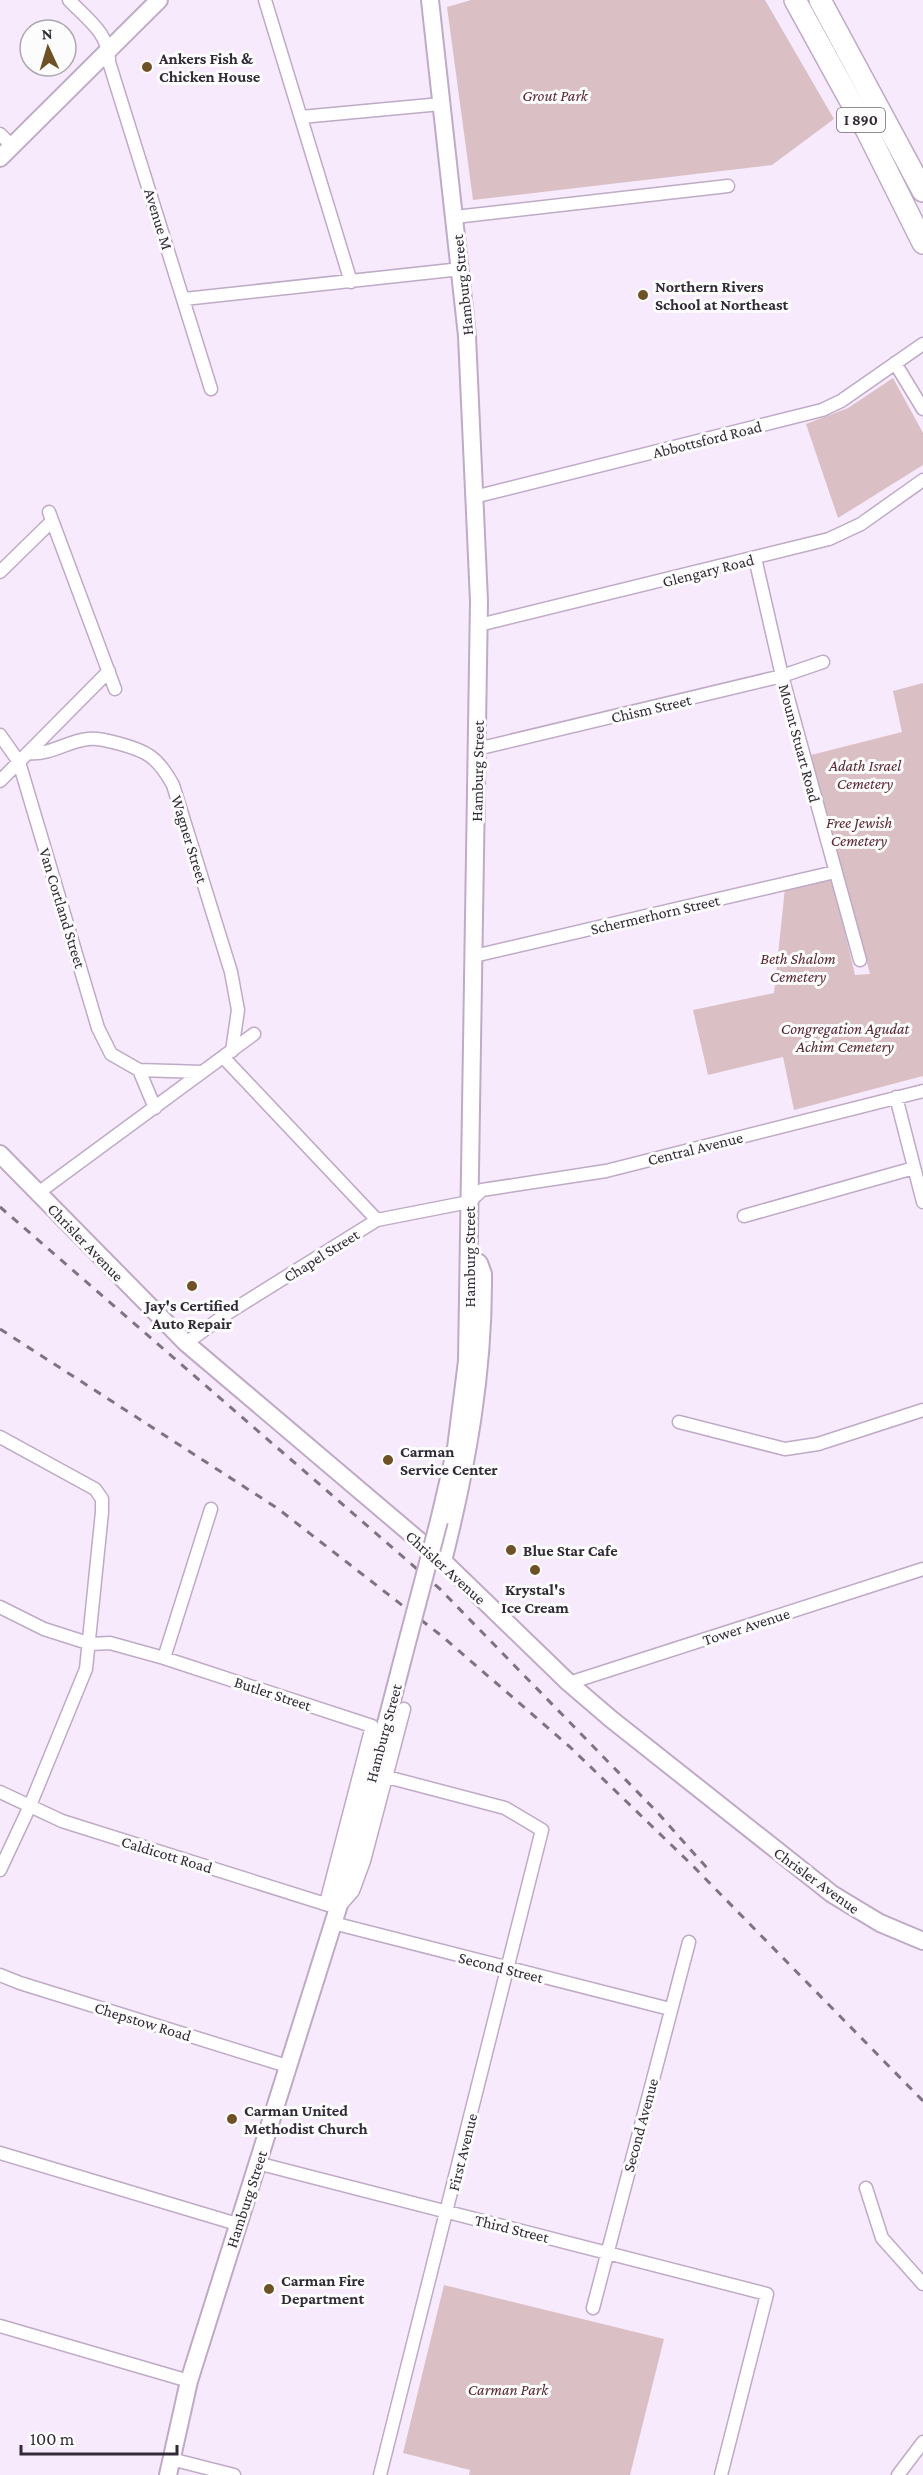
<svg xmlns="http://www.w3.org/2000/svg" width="923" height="2475" font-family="'Crimson Pro',serif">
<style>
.green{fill:#dac0c5}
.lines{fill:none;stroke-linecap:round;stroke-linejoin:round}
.street-casing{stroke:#bfaac7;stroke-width:15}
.secondary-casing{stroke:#bfaac7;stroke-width:20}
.highway-casing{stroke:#bfaac7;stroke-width:24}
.street{stroke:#fff;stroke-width:12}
.secondary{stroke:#fff;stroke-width:16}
.highway{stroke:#fff;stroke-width:21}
.rail{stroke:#7d7382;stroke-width:3;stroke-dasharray:8 8;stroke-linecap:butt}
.secondary-bridge-casing{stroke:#bfaac7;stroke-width:20;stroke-linecap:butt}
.secondary-bridge{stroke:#fff;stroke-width:16}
.poi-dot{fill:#6e5225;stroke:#fcfcfc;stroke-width:2}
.labels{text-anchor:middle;stroke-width:6;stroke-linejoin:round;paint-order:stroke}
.shield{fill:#fcfcfc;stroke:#6f6971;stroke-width:1.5}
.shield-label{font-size:15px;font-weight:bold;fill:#322a36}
.poi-label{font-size:16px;font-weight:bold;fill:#322a36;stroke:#fcfcfc;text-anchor:start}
.park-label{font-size:16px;font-style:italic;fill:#592634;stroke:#fcfcfc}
.street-label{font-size:16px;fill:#322a36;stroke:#fcfcfc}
</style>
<rect width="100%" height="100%" fill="#f7eafc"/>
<path class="green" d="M 471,0 L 765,0 L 834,119 L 772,165 L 473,200 L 447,7 Z
M 893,378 L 923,433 L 923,465 L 838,518 L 806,424 L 848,408 Z
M 923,683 L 923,1076 L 794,1110 L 783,1057 L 708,1075 L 693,1010 L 774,993 L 785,888 L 832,878 L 855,975 L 870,974 L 811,755 L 902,732 L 893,691 Z
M 444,2285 L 664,2339 L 630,2475 L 469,2475 L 470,2470 L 403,2453 Z"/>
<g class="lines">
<g class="street-casing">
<path id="street" d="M 69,0 C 87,19 110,34 109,62 L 211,389
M 265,0 L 351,282
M 301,117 L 441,104
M 0,134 L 12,146
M 455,217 L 728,186
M 184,299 L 461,269
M 895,363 L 923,409
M 474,497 L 822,410 L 841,401 L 923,344
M 49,512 L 115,689
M 755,558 L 782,676 L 860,960
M 0,572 L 51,522
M 479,625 L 829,539 L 861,524 L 923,480
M 0,735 L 19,762 L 98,1028 L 111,1054 L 139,1070 L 202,1072
M 477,749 L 782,676 L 823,662
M 30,753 C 50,755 68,741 88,739 C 101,737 139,748 150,756 C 160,763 167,774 173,785 L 231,972 L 238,1010 L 232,1051
M 0,781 L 109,671
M 474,956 L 835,872
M 224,1058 L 377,1220
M 139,1070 L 155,1108
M 896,1097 L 923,1202
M 38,1193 L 254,1034
M 744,1216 L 914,1168
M 186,1343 L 228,1313 L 377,1220 L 469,1202 L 482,1190 L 606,1171 L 923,1091
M 679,1422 L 785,1449 L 818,1444 L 923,1410
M 0,1437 L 95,1489 L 102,1499 L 102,1512 L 86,1669 L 29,1808 L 0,1870
M 0,1607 L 44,1629 L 91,1644 L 110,1643 L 164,1658 L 372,1726 L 326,1903
M 164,1658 L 211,1509
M 569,1683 L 923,1569
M 0,1792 L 62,1821 L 338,1908 L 353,1891 L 364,1861 L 404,1709
M 333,1923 L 670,2009
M 0,1975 L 20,1983 L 287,2066
M 0,2153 L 237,2224
M 257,2163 L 767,2294 L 721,2475
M 866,2188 L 882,2238 L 923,2284
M 593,2308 L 689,1942
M 0,2326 L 189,2381
M 171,2459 L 234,2475
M 380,2475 L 542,1830 L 505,1808 L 387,1777
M 898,2475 L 923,2442"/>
</g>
<g class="secondary-casing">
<path id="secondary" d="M 430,0 L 467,336 L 479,601 L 467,1361 L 456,1448 L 439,1521
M 0,158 L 159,0
M 0,1154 L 186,1343 L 443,1561 L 569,1683 L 611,1719 L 832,1894 L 880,1923 L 923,1941
M 443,1561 C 467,1466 484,1372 483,1274 L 479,1263 L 470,1258
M 168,2475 L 189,2381 L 338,1908 L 409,1635"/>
</g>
<g class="highway-casing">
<path id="highway" d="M 795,0 L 867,131 L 923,243
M 820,0 L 923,191"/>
</g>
<use href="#street" class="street"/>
<use href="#secondary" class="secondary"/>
<use href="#highway" class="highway"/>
<path class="rail" d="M 0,1207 L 440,1589 L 657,1812 L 707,1868
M 0,1329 L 277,1508 L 443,1637 L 570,1747 L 691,1864 L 923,2101"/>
<g class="secondary-bridge-casing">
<path id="secondary-bridge" d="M 409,1635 L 439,1521"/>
</g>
<use href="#secondary-bridge" class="secondary-bridge"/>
</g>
<g class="poi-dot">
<circle cx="147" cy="67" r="6"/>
<circle cx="643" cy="295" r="6"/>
<circle cx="192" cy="1286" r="6"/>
<circle cx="388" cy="1460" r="6"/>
<circle cx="511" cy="1550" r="6"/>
<circle cx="535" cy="1570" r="6"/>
<circle cx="232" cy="2119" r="6"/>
<circle cx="269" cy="2289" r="6"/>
</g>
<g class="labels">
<rect class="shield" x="837" y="108" width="48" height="24" rx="4.5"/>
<g class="shield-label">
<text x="861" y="125">I 890</text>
</g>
<g class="poi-label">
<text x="159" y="64">Ankers Fish &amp;<tspan x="159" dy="18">Chicken House</tspan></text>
<text x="655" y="292">Northern Rivers<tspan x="655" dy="18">School at Northeast</tspan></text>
<text x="192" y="1311" text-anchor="middle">Jay's Certified<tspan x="192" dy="18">Auto Repair</tspan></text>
<text x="400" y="1457">Carman<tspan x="400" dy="18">Service Center</tspan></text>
<text x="523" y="1556">Blue Star Cafe</text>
<text x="535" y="1595" text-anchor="middle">Krystal's<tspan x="535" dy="18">Ice Cream</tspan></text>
<text x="244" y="2116">Carman United<tspan x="244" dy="18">Methodist Church</tspan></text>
<text x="281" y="2286">Carman Fire<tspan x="281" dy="18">Department</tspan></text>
</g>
<g class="park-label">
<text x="555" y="101">Grout Park</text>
<text x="865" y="771">Adath Israel<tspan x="865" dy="18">Cemetery</tspan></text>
<text x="859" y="828">Free Jewish<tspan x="859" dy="18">Cemetery</tspan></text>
<text x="798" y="964">Beth Shalom<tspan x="798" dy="18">Cemetery</tspan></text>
<text x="845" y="1034">Congregation Agudat<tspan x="845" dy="18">Achim Cemetery</tspan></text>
<text x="508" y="2395">Carman Park</text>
</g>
<g class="street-label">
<text transform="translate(159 219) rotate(73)" y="6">Avenue M</text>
<text transform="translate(462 285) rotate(-96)" y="6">Hamburg Street</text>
<text transform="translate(707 439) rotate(-14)" y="6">Abbottsford Road</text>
<text transform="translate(708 570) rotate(-14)" y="6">Glengary Road</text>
<text transform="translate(651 708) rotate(-13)" y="6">Chism Street</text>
<text transform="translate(800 743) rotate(75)" y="6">Mount Stuart Road</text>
<text transform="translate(477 771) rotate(-89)" y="6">Hamburg Street</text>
<text transform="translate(190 839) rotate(73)" y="6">Wagner Street</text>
<text transform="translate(63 908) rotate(73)" y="6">Van Cortland Street</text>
<text transform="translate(655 914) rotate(-13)" y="6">Schermerhorn Street</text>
<text transform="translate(695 1148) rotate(-14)" y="6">Central Avenue</text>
<text transform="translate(86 1242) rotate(46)" y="6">Chrisler Avenue</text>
<text transform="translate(321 1255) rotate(-32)" y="6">Chapel Street</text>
<text transform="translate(469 1257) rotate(-90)" y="6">Hamburg Street</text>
<text transform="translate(446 1567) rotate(42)" y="6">Chrisler Avenue</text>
<text transform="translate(746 1626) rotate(-18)" y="6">Tower Avenue</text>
<text transform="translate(273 1693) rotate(18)" y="6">Butler Street</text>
<text transform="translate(383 1733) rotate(-75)" y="6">Hamburg Street</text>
<text transform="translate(167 1854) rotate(17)" y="6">Caldicott Road</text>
<text transform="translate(817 1880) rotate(36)" y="6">Chrisler Avenue</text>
<text transform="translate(501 1967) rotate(14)" y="6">Second Street</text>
<text transform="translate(143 2021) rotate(17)" y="6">Chepstow Road</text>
<text transform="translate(640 2125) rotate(-75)" y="6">Second Avenue</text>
<text transform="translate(462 2152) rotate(-76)" y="6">First Avenue</text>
<text transform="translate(246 2199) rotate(-72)" y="6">Hamburg Street</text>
<text transform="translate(512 2228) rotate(14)" y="6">Third Street</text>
</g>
</g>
<g transform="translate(48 48) rotate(356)"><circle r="28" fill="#fcfcfc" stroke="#aba8ad" stroke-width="1.5"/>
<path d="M0-4.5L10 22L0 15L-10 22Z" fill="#6e5225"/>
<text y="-9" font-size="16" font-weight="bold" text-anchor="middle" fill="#322a36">N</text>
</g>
<path d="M21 2445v9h156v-9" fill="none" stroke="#322a36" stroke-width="3"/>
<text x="30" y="2445" font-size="18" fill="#322a36" stroke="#fcfcfc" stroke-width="4.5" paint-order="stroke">100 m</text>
</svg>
